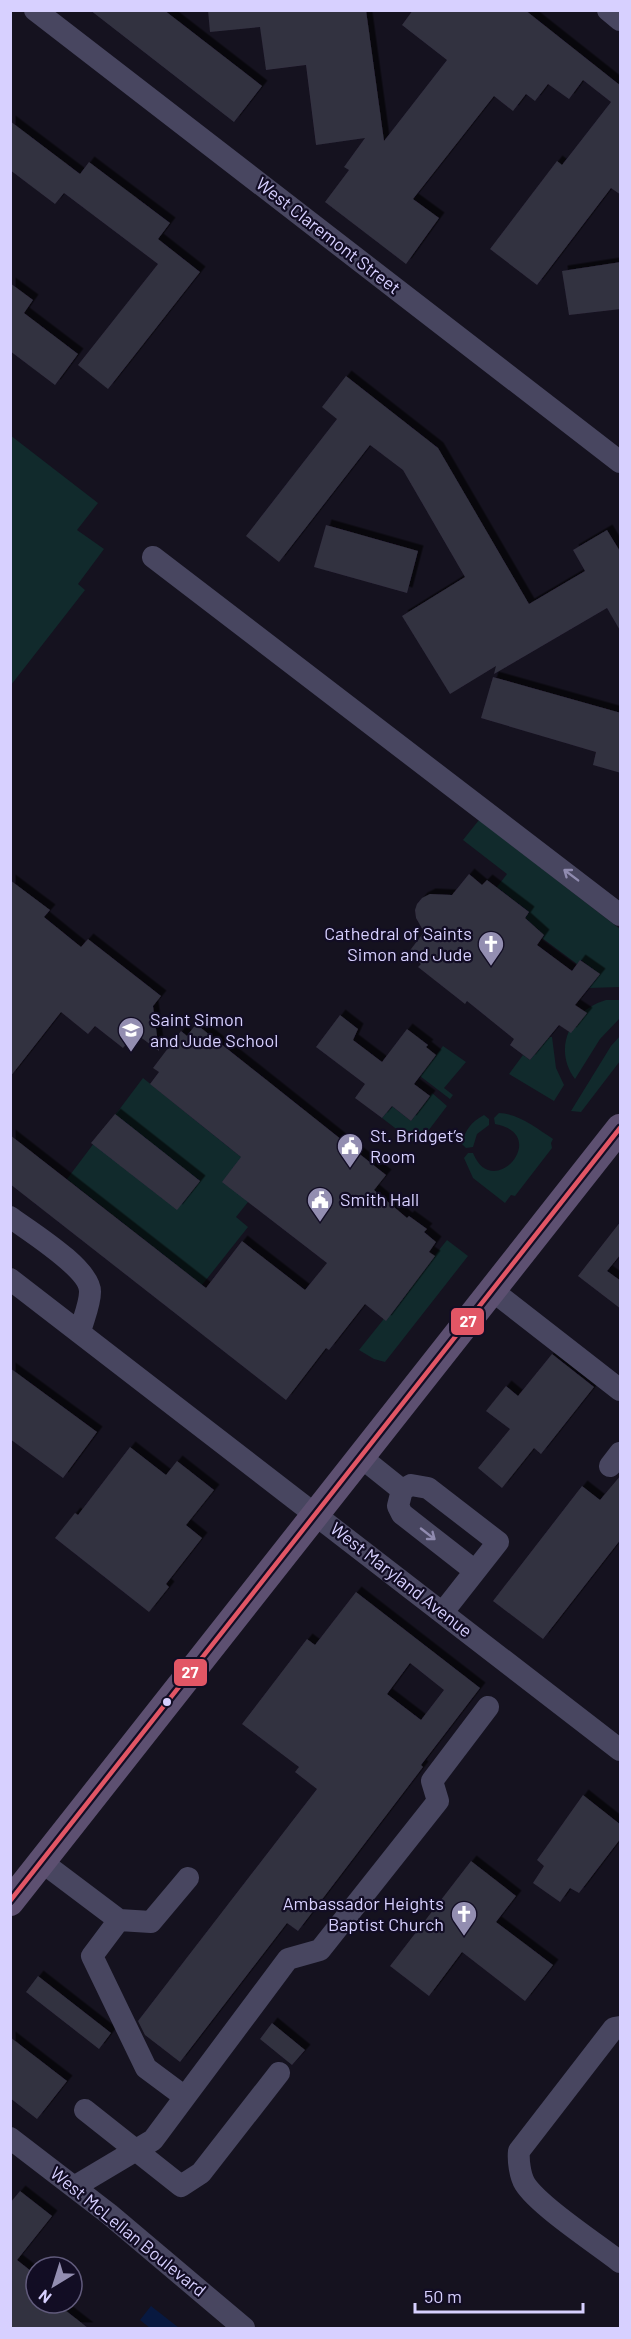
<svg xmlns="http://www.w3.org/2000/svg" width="631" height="2339" font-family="Barlow,sans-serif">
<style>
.green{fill:#112a2c}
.water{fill:#081940}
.building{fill:#333041;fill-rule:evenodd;filter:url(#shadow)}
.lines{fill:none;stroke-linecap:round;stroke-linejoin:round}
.minor{stroke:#484660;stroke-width:22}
.major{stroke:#5d5071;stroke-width:28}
.bus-1-casing{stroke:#120d24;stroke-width:9}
.bus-1{stroke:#e25665;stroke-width:4.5}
.oneway{stroke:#908bb0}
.bus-dot{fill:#d7d0ff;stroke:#120d24;stroke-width:2}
.labels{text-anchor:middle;stroke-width:4.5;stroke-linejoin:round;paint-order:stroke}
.street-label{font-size:18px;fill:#d7d0ff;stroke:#120d24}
.poi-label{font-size:18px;fill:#d7d0ff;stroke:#120d24;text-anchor:start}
.line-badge{stroke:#120d24;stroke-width:2}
.badge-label{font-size:16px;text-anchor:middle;font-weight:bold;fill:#fff}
</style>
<defs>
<filter id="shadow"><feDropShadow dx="5.5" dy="-5.5" stdDeviation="0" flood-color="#0009"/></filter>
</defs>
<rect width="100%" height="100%" fill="#15121f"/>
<path class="green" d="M 10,435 L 98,503 L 77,530 L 104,549 L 78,584 L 85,590 L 11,685 Z
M 479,820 L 620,929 L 620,987 L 588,988 L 599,974 L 581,960 L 577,964 L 542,938 L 544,935 L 525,918 L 529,912 L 497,887 L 507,874 L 463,840 Z
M 606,1000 L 620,1000 L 620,1018 L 600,1039 L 575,1079 C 552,1048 571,1010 606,1000 Z
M 620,1036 L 620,1061 L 581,1112 L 571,1111 L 611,1046 Z
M 549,1037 L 552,1037 L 556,1068 L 564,1085 L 554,1101 L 509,1074 L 523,1055 L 530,1060 Z
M 443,1046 L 466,1062 L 444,1088 L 453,1095 L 450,1099 L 420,1076 Z
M 143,1078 L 241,1157 L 248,1202 L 236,1217 L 248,1227 L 202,1285 L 67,1179 Z
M 432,1093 L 447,1106 L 422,1139 L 412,1141 L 382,1118 L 392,1106 L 411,1121 Z
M 499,1113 C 519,1114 536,1128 553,1139 L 551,1143 L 552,1148 L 515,1196 L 511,1195 L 505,1203 L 473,1178 L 464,1158 L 468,1153 L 473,1153 C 493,1203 552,1134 495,1124 L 494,1118 Z
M 484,1115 L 489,1119 L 489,1125 L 477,1134 L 473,1147 L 466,1148 L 462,1144 C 465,1130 471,1122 484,1115 Z
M 447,1240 L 468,1256 L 385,1362 L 374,1359 L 359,1350 Z"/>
<path class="water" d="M 151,2306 L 179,2328 L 150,2328 L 140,2320 Z"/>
<path class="building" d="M 90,10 L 164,10 L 262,86 L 234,122 Z
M 208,10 L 366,10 L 384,141 L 447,60 L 402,25 L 413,10 L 525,10 L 621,86 L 621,195 L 611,188 L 537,285 L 490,249 L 557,161 L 562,165 L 611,102 L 583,80 L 569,99 L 548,84 L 535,101 L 526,94 L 513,111 L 494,96 L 413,199 L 439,218 L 406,264 L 325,202 L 349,170 L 344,167 L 365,138 L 316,145 L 306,65 L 266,70 L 260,27 L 210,32 Z
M 10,121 L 80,174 L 89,162 L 170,223 L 158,239 L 200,272 L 108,389 L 78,365 L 158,264 L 64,193 L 55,204 L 10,170 Z
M 621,262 L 621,309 L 569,315 L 562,271 Z
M 10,283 L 33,300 L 24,313 L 78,354 L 55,385 L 10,351 Z
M 346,376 L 438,448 L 529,604 L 585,571 L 573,550 L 607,530 L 621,553 L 621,632 L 607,608 L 494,674 L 496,666 L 450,694 L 402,616 L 465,577 L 403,470 L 370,445 L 279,562 L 246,536 L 337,419 L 322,407 Z
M 326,525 L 418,551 L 407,593 L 314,567 Z
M 493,677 L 621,713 L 621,773 L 593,765 L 596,752 L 481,718 Z
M 469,874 L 482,885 L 487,880 L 529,912 L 525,918 L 544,935 L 537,945 L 572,971 L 580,960 L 600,974 L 575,1005 L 587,1013 L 571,1033 L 559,1025 L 530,1060 L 510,1045 L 514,1039 L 467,1001 L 465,1004 L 418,967 L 421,964 L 408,953 L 424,932 L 416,918 L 415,910 L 417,904 L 422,898 L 430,894 L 452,895 Z
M 10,880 L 50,910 L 44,917 L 81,947 L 88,939 L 161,996 L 153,1006 L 159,1051 L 135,1033 L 123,1048 L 95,1026 L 88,1034 L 61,1012 L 10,1077 Z
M 340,1015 L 358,1029 L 353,1040 L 382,1062 L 407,1029 L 428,1045 L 426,1047 L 436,1055 L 414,1084 L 430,1096 L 411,1121 L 392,1106 L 382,1118 L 355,1098 L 365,1084 L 316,1047 Z
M 196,1024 L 386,1175 L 374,1190 L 407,1218 L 409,1216 L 427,1229 L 424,1232 L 436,1242 L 429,1252 L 435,1256 L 386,1321 L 365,1304 L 329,1350 L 326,1348 L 286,1400 L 10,1184 L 10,1135 L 206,1288 L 242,1241 L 305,1290 L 327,1263 L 222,1182 L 241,1157 L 150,1084 L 159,1072 L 153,1068 L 181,1031 L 187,1036 Z
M 115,1114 L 200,1181 L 177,1210 L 91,1143 Z
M 621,1221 L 621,1254 L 607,1271 L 621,1281 L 621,1309 L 578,1276 Z
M 552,1354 L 594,1387 L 541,1454 L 534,1448 L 502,1488 L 478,1468 L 510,1429 L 486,1411 L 506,1386 L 518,1396 Z
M 10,1368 L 97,1432 L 63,1478 L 10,1439 Z
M 130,1447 L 166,1475 L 177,1461 L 214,1490 L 186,1525 L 202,1538 L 166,1584 L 169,1587 L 149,1612 L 55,1538 L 75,1513 L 78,1515 Z
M 621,1475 L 621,1539 L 543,1639 L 493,1601 L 582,1486 L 600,1500 Z
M 356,1592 L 480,1688 L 421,1765 L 423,1767 L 298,1931 L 287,1923 L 180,2062 L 145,2035 L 138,2021 L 317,1789 L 295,1772 L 299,1767 L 242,1724 L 307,1639 L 315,1645 ZM 410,1663 L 444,1690 L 421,1720 L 387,1694 Z
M 583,1795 L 621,1825 L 621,1838 L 579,1893 L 570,1888 L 560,1902 L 533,1883 L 544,1866 L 537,1860 Z
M 471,1861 L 516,1896 L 496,1922 L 553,1965 L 525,2001 L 462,1952 L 429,1996 L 390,1966 Z
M 38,1976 L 111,2033 L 99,2049 L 26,1992 Z
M 272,2023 L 305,2050 L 292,2065 L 260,2039 Z
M 10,2037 L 67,2081 L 37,2119 L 10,2098 Z
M 20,2191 L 52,2216 L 17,2260 L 36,2275 L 36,2303 L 56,2303 L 88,2328 L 10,2328 L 10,2203 Z"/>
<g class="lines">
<path class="minor" d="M 35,10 L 620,462
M 608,10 L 620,20
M 153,557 L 620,915
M 10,1217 C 29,1231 91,1269 90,1292 C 90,1304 83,1320 80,1332
M 10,1279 L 620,1750
M 493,1291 L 620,1390
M 362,1458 L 402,1490
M 610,1466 L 620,1453
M 443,1612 L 498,1542 L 428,1488 L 411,1485 L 402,1490 L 398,1506 L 402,1514 L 475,1571
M 42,1862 L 119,1920 L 92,1956 L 146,2068 L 185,2097 L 153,2140 L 74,2187
M 119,1920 L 151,1922 L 188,1878
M 620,2027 L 614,2028 L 519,2151 C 518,2160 520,2176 525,2184 C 539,2206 597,2244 620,2262
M 185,2097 L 288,1959 L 320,1950 L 438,1801 L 432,1781 L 488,1707
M 85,2110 L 181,2186 L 201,2173 L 279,2073
M 10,2138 L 109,2214 L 244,2328"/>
<path class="major" d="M 10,1902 L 620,1128"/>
<g class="bus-1-casing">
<path id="bus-1" d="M 10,1901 L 620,1128"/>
</g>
<use href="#bus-1" class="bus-1"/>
</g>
<defs><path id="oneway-shaft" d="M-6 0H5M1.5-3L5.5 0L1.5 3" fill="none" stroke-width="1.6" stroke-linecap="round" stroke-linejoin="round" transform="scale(1.5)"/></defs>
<g class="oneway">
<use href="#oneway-shaft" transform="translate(571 875) rotate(-143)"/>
<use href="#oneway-shaft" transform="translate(428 1534) rotate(38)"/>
</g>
<defs>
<g id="church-pin" transform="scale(1.35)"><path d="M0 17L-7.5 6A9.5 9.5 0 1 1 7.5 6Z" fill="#938eb1" stroke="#120d24"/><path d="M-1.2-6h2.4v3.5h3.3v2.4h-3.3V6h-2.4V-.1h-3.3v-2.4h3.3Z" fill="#fff"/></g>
<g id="school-pin" transform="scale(1.35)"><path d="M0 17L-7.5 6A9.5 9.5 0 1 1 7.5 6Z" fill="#938eb1" stroke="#120d24"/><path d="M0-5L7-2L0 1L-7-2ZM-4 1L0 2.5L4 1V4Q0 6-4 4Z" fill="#fff"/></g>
<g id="civic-pin" transform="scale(1.35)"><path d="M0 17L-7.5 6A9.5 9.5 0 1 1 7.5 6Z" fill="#938eb1" stroke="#120d24"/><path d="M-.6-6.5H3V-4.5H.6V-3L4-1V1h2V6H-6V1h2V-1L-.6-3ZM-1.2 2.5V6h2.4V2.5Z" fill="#fff"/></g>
</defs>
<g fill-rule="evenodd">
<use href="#church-pin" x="491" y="944"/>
<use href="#school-pin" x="131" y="1030"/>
<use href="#civic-pin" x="350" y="1146"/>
<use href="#civic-pin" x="320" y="1200"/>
<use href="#church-pin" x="464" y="1914"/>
</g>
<circle class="bus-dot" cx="167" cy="1702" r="5"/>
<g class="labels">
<g class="street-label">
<text transform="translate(328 236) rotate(38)" y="6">West Claremont Street</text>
<text transform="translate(401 1580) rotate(38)" y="6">West Maryland Avenue</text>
<text transform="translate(128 2232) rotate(39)" y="6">West McLellan Boulevard</text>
</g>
<g class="poi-label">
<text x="472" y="940" text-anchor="end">Cathedral of Saints<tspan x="472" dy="21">Simon and Jude</tspan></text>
<text x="150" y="1026">Saint Simon<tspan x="150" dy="21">and Jude School</tspan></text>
<text x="370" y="1142">St. Bridget’s<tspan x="370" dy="21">Room</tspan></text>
<text x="340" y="1206">Smith Hall</text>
<text x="444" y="1910" text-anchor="end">Ambassador Heights<tspan x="444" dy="21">Baptist Church</tspan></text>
</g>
</g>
<g class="line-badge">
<rect x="450" y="1307" width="35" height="29" rx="6" fill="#e25665"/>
<rect x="173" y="1658" width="35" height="29" rx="6" fill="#e25665"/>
</g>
<g class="badge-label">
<text x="468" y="1327">27</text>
<text x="190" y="1678">27</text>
</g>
<rect width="631" height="2339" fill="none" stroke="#d7d0ff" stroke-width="24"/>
<g transform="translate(54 2285) rotate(218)"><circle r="28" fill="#120d24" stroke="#615b7c" stroke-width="1.5"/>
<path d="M0-4.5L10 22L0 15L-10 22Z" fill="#938eb1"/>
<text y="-9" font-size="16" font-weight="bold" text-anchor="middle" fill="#d7d0ff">N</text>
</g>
<path d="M415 2303v9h168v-9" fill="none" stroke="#d7d0ff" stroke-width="3"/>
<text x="424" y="2303" font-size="18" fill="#d7d0ff" stroke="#120d24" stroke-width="4.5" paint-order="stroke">50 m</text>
</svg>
